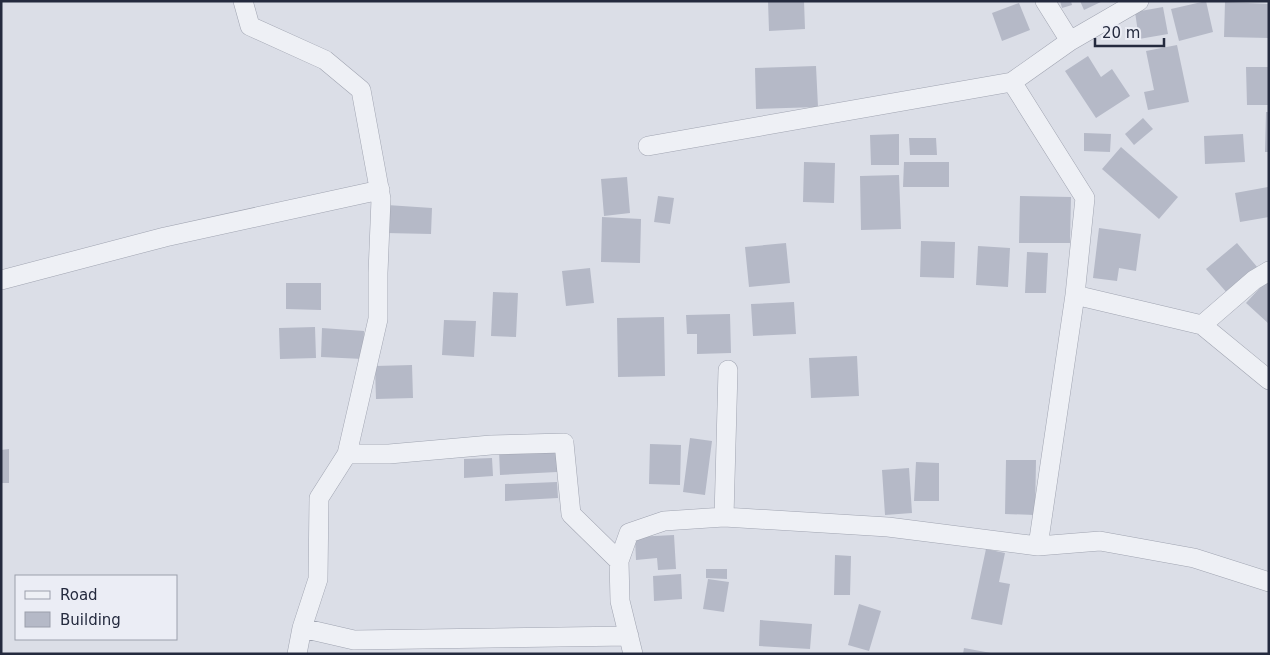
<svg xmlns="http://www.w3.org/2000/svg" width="1270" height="655" font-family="'DejaVu Sans',sans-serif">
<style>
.building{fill:#b5b9c7}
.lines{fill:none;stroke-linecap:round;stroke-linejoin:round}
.street-casing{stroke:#a0a4b1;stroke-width:20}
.street{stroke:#eef0f5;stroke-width:19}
</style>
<rect width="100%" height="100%" fill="#dbdee7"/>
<path class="building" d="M 768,1 L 804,1 L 805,29 L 769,31 Z
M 1060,1 L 1071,1 L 1072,5 L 1062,8 Z
M 1080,1 L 1103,1 L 1084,10 Z
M 1206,1 L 1213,32 L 1179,41 L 1171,9 Z
M 1225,2 L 1269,4 L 1269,38 L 1224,37 Z
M 1019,3 L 1030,30 L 1002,41 L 992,13 Z
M 1163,7 L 1168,34 L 1139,39 L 1135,12 Z
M 1177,45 L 1189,102 L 1148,110 L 1144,92 L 1154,90 L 1146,51 Z
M 1088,56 L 1101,77 L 1112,69 L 1130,96 L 1096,118 L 1065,71 Z
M 816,66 L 818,107 L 756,109 L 755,68 Z
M 1246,67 L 1269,67 L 1269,105 L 1247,105 Z
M 1266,112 L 1269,112 L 1269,152 L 1265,152 Z
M 1143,118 L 1153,129 L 1134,145 L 1125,134 Z
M 1084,133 L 1111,134 L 1110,152 L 1084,151 Z
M 899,134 L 899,165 L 871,165 L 870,135 Z
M 1243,134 L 1245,162 L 1205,164 L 1204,136 Z
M 909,138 L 936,138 L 937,155 L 910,155 Z
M 1121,147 L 1178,197 L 1159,219 L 1102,169 Z
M 804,162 L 835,163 L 834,203 L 803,202 Z
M 904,162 L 949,162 L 949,187 L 903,187 Z
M 899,175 L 901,229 L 861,230 L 860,176 Z
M 627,177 L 630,213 L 604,216 L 601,179 Z
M 1268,187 L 1269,217 L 1240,222 L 1235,193 Z
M 658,196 L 674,198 L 670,224 L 654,222 Z
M 1020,196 L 1071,197 L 1070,243 L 1019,243 Z
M 387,205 L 432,208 L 431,234 L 386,233 Z
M 602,217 L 641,219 L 640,263 L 601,262 Z
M 1099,228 L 1141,234 L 1136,271 L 1119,268 L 1117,281 L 1093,278 Z
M 921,241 L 955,242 L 954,278 L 920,277 Z
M 786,243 L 790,283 L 749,287 L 745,247 Z
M 1237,243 L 1258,268 L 1228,294 L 1206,269 Z
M 978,246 L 1010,248 L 1008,287 L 976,285 Z
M 1027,252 L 1048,253 L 1046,293 L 1025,293 Z
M 590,268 L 594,303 L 566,306 L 562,271 Z
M 1269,278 L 1269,324 L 1246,303 Z
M 286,283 L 321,283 L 321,310 L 286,309 Z
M 493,292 L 518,293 L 516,337 L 491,336 Z
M 794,302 L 796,334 L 753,336 L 751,304 Z
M 730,314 L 731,353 L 697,354 L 697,334 L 687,334 L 686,315 Z
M 664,317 L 665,376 L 618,377 L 617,318 Z
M 444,320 L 476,321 L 474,357 L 442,355 Z
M 315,327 L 316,358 L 280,359 L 279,328 Z
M 322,328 L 364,331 L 363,359 L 321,357 Z
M 857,356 L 859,396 L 811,398 L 809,358 Z
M 412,365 L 413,398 L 376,399 L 375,366 Z
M 690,438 L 712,441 L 705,495 L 683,492 Z
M 650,444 L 681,445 L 680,485 L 649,484 Z
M 557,448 L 557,472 L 500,475 L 499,450 Z
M 9,449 L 9,483 L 1,483 L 1,450 Z
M 492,458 L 493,476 L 464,478 L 464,459 Z
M 1006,460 L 1036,460 L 1035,515 L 1005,514 Z
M 916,462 L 939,463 L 939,501 L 914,501 Z
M 909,468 L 912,513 L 885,515 L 882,470 Z
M 557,482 L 558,498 L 505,501 L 505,484 Z
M 674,535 L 676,569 L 658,570 L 657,558 L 636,560 L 635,537 Z
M 986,549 L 1005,553 L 999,582 L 1010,584 L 1002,625 L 971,619 Z
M 835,555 L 851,556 L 850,595 L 834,595 Z
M 706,569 L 727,569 L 727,579 L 706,578 Z
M 681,574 L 682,599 L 654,601 L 653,576 Z
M 708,579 L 729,582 L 724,612 L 703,609 Z
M 859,604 L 881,611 L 869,651 L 848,645 Z
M 760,620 L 812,624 L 810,649 L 759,646 Z
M 964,648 L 991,653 L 991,654 L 963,654 Z"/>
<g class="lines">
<g class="street-casing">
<path id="street" d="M 243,1 L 250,26 L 325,60 L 361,90 L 381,199 L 378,273 L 378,319 L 347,454 L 319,498 L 318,579 L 302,628 L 297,654
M 1045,1 L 1070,41
M 1012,82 L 1085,198 L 1075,295 L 1038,546
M 648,146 L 1012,82 L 1070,41 L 1139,1
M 1,280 L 165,237 L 380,190
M 1075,295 L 1202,325 L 1269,380
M 1202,325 L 1254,280 L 1269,271
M 347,454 L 389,454 L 491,445 L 564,443 L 571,514 L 619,561
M 724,517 L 728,370
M 302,628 L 354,640 L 629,636
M 633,654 L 620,601 L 619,561 L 629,533 L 664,521 L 724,517 L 888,527 L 1038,546 L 1100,541 L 1194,558 L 1269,582"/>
</g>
<use href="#street" class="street"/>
</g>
<rect width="1270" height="655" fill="none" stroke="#242a3e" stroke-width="5"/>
<rect x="15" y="575" width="162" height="65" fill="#ebedf5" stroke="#9b9fac"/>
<rect x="25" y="591" width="25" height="8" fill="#eef0f5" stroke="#9b9fac"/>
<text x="60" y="600" font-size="15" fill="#242a3e">Road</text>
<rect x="25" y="612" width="25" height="15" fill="#b5b9c7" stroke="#9b9fac"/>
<text x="60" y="625" font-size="15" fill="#242a3e">Building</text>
<path d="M1095 38v8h69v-8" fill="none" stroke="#242a3e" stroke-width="2.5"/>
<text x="1102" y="38" font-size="15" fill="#242a3e" stroke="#ebedf5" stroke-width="4" paint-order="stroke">20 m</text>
</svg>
